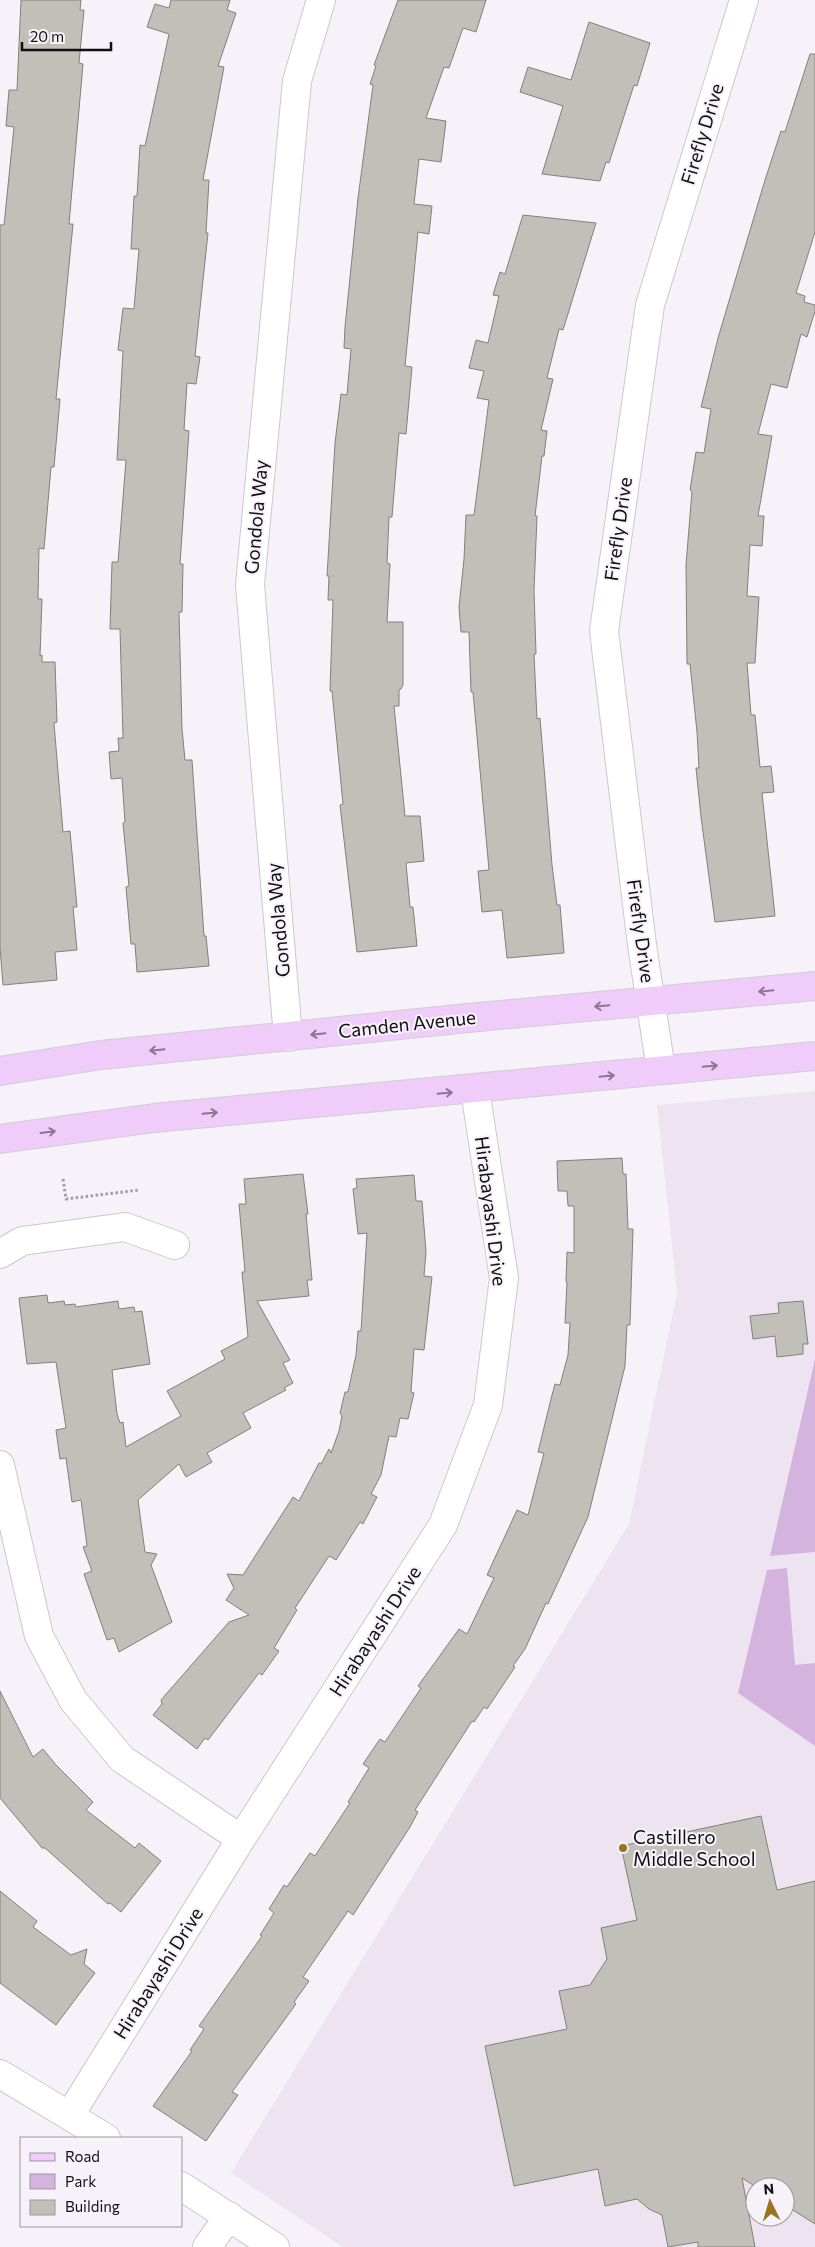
<svg xmlns="http://www.w3.org/2000/svg" width="815" height="2247" font-family="Commissioner,sans-serif">
<style>
.built{fill:#eee4f1;fill-rule:evenodd}
.green{fill:#d4b4de}
.building{fill:#c2bfb8;stroke:#83807a}
.lines{fill:none;stroke-linecap:round;stroke-linejoin:round}
.minor-casing{stroke:#ccc7cd;stroke-width:30}
.major-casing{stroke:#cfcfcf;stroke-width:30}
.path{stroke:#a29ea3;stroke-width:3;stroke-dasharray:2.5 2.5;stroke-linecap:butt}
.minor{stroke:#fff;stroke-width:28}
.major{stroke:#f0ccfb;stroke-width:28}
.oneway{stroke:#8c7792}
.poi-dot{fill:#98741e;stroke:#f7f2f9;stroke-width:2}
.labels{text-anchor:middle;stroke-width:4;stroke-linejoin:round;paint-order:stroke}
.street-label{font-size:19px;fill:#110f11;stroke:#f7f2f9}
.poi-label{font-size:19px;fill:#110f11;stroke:#f7f2f9;text-anchor:start}
</style>
<rect width="100%" height="100%" fill="#f7f2f9"/>
<path class="built" d="M 815,1091 L 815,2247 L 343,2247 L 231,2173 L 629,1524 L 677,1293 L 657,1105 ZM 755,2187 L 785,2187 L 785,2217 L 755,2217 Z"/>
<path class="green" d="M 815,1359 L 815,1552 L 770,1556 Z
M 787,1568 L 795,1665 L 815,1663 L 815,1746 L 738,1693 L 767,1570 Z"/>
<path class="building" d="M 21,0 L 81,0 L 80,10 L 84,10 L 79,63 L 83,64 L 69,224 L 73,224 L 56,399 L 60,399 L 54,467 L 51,467 L 44,549 L 39,548 L 38,599 L 42,599 L 40,656 L 42,655 L 42,662 L 55,662 L 57,722 L 54,723 L 63,832 L 70,831 L 77,907 L 73,907 L 77,950 L 55,952 L 57,980 L 3,985 L 0,948 L 0,225 L 4,225 L 14,127 L 6,126 L 9,90 L 17,90 Z
M 171,0 L 230,0 L 227,10 L 236,13 L 218,66 L 224,67 L 203,180 L 209,180 L 206,233 L 208,233 L 195,356 L 200,357 L 196,384 L 187,383 L 184,430 L 189,431 L 180,564 L 183,564 L 182,612 L 179,612 L 182,729 L 185,760 L 192,760 L 204,936 L 206,936 L 209,966 L 137,972 L 135,944 L 131,944 L 126,887 L 129,886 L 123,823 L 125,822 L 122,778 L 111,779 L 109,752 L 119,751 L 118,738 L 123,738 L 120,629 L 110,629 L 112,562 L 118,562 L 126,460 L 117,460 L 123,351 L 118,350 L 123,308 L 134,309 L 139,249 L 131,249 L 134,196 L 137,196 L 140,145 L 145,146 L 169,34 L 147,27 L 155,4 L 169,8 Z
M 398,0 L 486,0 L 476,32 L 463,28 L 449,68 L 444,67 L 426,118 L 446,121 L 441,162 L 419,159 L 414,204 L 432,206 L 429,234 L 418,232 L 405,366 L 412,367 L 406,434 L 399,433 L 392,517 L 389,517 L 387,563 L 390,564 L 387,622 L 403,622 L 403,685 L 401,689 L 399,690 L 399,706 L 394,706 L 405,816 L 420,816 L 424,861 L 406,863 L 410,907 L 413,907 L 417,946 L 357,952 L 340,805 L 343,804 L 332,691 L 330,691 L 333,600 L 328,600 L 329,576 L 327,576 L 335,443 L 341,394 L 347,395 L 351,349 L 344,348 L 345,327 L 358,198 L 373,85 L 370,84 L 376,66 L 374,65 Z
M 589,22 L 650,43 L 637,86 L 634,85 L 609,163 L 606,162 L 600,181 L 542,174 L 563,106 L 520,92 L 528,67 L 571,80 Z
M 810,54 L 815,54 L 815,232 L 796,293 L 805,296 L 804,302 L 815,305 L 815,311 L 807,337 L 801,334 L 787,388 L 771,384 L 758,434 L 772,436 L 758,516 L 764,516 L 762,546 L 750,545 L 747,596 L 759,597 L 755,663 L 747,663 L 751,715 L 755,715 L 760,767 L 771,766 L 774,792 L 762,793 L 775,916 L 715,922 L 701,817 L 696,768 L 699,768 L 697,732 L 690,664 L 687,664 L 686,565 L 692,491 L 690,490 L 696,452 L 704,453 L 711,409 L 701,407 L 718,338 L 765,180 L 781,131 L 785,132 Z
M 523,215 L 596,223 L 563,330 L 559,329 L 547,378 L 553,379 L 541,430 L 547,431 L 544,456 L 542,456 L 535,516 L 537,516 L 534,590 L 536,654 L 534,654 L 537,719 L 540,718 L 552,865 L 557,905 L 560,905 L 564,953 L 507,958 L 502,910 L 482,912 L 478,871 L 489,870 L 473,692 L 471,692 L 469,632 L 461,632 L 459,607 L 464,559 L 466,515 L 474,515 L 489,400 L 477,398 L 484,371 L 469,368 L 476,340 L 488,343 L 499,296 L 493,295 L 500,272 L 505,274 Z
M 622,1158 L 623,1174 L 626,1174 L 628,1229 L 633,1229 L 630,1325 L 627,1325 L 625,1366 L 588,1517 L 548,1604 L 546,1603 L 525,1649 L 513,1666 L 515,1667 L 487,1709 L 484,1707 L 474,1722 L 472,1721 L 415,1810 L 418,1812 L 410,1827 L 353,1915 L 348,1911 L 303,1977 L 309,1981 L 294,2002 L 296,2004 L 232,2092 L 238,2095 L 206,2141 L 153,2106 L 192,2051 L 190,2050 L 204,2029 L 199,2026 L 262,1936 L 260,1935 L 274,1913 L 269,1909 L 284,1885 L 287,1887 L 310,1853 L 315,1856 L 350,1803 L 348,1802 L 369,1768 L 363,1764 L 380,1739 L 385,1742 L 421,1688 L 418,1686 L 459,1629 L 467,1634 L 494,1578 L 487,1575 L 517,1510 L 528,1515 L 544,1453 L 538,1452 L 551,1399 L 555,1384 L 560,1385 L 568,1355 L 570,1323 L 565,1323 L 567,1282 L 566,1282 L 567,1252 L 574,1253 L 574,1206 L 568,1206 L 567,1191 L 558,1191 L 557,1161 Z
M 303,1174 L 308,1214 L 306,1214 L 312,1280 L 307,1280 L 309,1296 L 257,1301 L 290,1360 L 283,1363 L 293,1383 L 284,1388 L 286,1390 L 243,1413 L 251,1428 L 207,1453 L 212,1462 L 186,1477 L 179,1464 L 138,1500 L 145,1552 L 157,1554 L 151,1565 L 172,1622 L 119,1652 L 114,1638 L 107,1640 L 84,1574 L 92,1571 L 83,1547 L 87,1546 L 81,1500 L 72,1502 L 66,1458 L 60,1459 L 56,1430 L 66,1428 L 56,1362 L 27,1364 L 19,1298 L 47,1295 L 48,1303 L 64,1301 L 65,1305 L 75,1304 L 76,1307 L 118,1301 L 119,1309 L 134,1307 L 135,1312 L 142,1311 L 150,1364 L 112,1370 L 117,1414 L 120,1423 L 123,1422 L 126,1447 L 181,1416 L 167,1391 L 225,1359 L 221,1351 L 248,1337 L 242,1272 L 245,1272 L 239,1204 L 246,1204 L 244,1179 Z
M 414,1175 L 416,1201 L 422,1201 L 426,1252 L 424,1276 L 432,1277 L 424,1350 L 414,1349 L 411,1392 L 414,1393 L 408,1419 L 400,1418 L 396,1437 L 389,1436 L 381,1475 L 371,1494 L 377,1497 L 363,1524 L 360,1522 L 336,1560 L 329,1556 L 295,1608 L 297,1610 L 274,1648 L 279,1651 L 262,1675 L 259,1673 L 208,1740 L 205,1738 L 197,1749 L 153,1715 L 162,1704 L 161,1700 L 229,1622 L 249,1615 L 226,1600 L 234,1588 L 227,1574 L 243,1575 L 293,1497 L 299,1501 L 319,1463 L 321,1464 L 329,1449 L 331,1453 L 339,1431 L 342,1416 L 340,1413 L 345,1392 L 348,1392 L 356,1355 L 358,1331 L 361,1331 L 367,1233 L 358,1234 L 353,1189 L 357,1188 L 356,1179 Z
M 803,1301 L 808,1344 L 803,1344 L 803,1354 L 777,1357 L 775,1336 L 753,1339 L 750,1316 L 779,1313 L 778,1303 Z
M 0,1691 L 33,1757 L 43,1749 L 56,1765 L 93,1802 L 86,1810 L 135,1848 L 139,1843 L 161,1861 L 121,1912 L 110,1903 L 108,1904 L 45,1848 L 42,1848 L 0,1798 Z
M 761,1816 L 777,1890 L 815,1881 L 815,2224 L 785,2205 L 785,2187 L 756,2187 L 742,2178 L 755,2247 L 698,2247 L 698,2242 L 668,2247 L 662,2215 L 649,2209 L 637,2199 L 605,2206 L 598,2169 L 514,2186 L 485,2046 L 567,2029 L 559,1991 L 590,1985 L 607,1959 L 601,1928 L 637,1920 L 621,1846 Z
M 0,1891 L 37,1921 L 33,1927 L 71,1955 L 87,1949 L 84,1964 L 95,1973 L 56,2025 L 0,1983 Z"/>
<g class="lines">
<g class="minor-casing">
<path id="minor" d="M 288,1037 L 250,585 L 297,81 L 321,0
M 661,1070 L 642,945 L 604,631 L 650,305 L 744,0
M 0,1254 L 22,1241 L 125,1227 L 175,1245
M 0,1465 L 39,1636 L 73,1700 L 122,1759 L 241,1839
M 0,2074 L 106,2138
M 70,2115 L 241,1839 L 443,1525 L 488,1405 L 504,1278 L 475,1090
M 181,2186 L 275,2247
M 207,2247 L 229,2216"/>
</g>
<g class="major-casing">
<path id="major" d="M 0,1071 L 101,1055 L 478,1017 L 815,986
M 0,1139 L 154,1118 L 815,1056"/>
</g>
<path class="path" d="M 63,1179 L 66,1199 L 139,1190"/>
<use href="#minor" class="minor"/>
<use href="#major" class="major"/>
</g>
<defs><path id="oneway-shaft" d="M-6 0H5M1.5-3L5.5 0L1.5 3" fill="none" stroke-width="1.6" stroke-linecap="round" stroke-linejoin="round" transform="scale(1.25)"/></defs>
<g class="oneway">
<use href="#oneway-shaft" transform="translate(766 991) rotate(174)"/>
<use href="#oneway-shaft" transform="translate(602 1006) rotate(175)"/>
<use href="#oneway-shaft" transform="translate(318 1034) rotate(174)"/>
<use href="#oneway-shaft" transform="translate(157 1050) rotate(174)"/>
<use href="#oneway-shaft" transform="translate(710 1066) rotate(-5)"/>
<use href="#oneway-shaft" transform="translate(607 1076) rotate(-6)"/>
<use href="#oneway-shaft" transform="translate(445 1093) rotate(-5)"/>
<use href="#oneway-shaft" transform="translate(210 1113) rotate(-5)"/>
<use href="#oneway-shaft" transform="translate(48 1132) rotate(-7)"/>
</g>
<circle class="poi-dot" cx="623" cy="1848" r="5"/>
<g class="labels">
<g class="street-label">
<text transform="translate(702 134) rotate(-73)" y="7">Firefly Drive</text>
<text transform="translate(256 517) rotate(-85)" y="7">Gondola Way</text>
<text transform="translate(618 529) rotate(-82)" y="7">Firefly Drive</text>
<text transform="translate(278 920) rotate(-95)" y="7">Gondola Way</text>
<text transform="translate(641 931) rotate(82)" y="7">Firefly Drive</text>
<text transform="translate(407 1024) rotate(-6)" y="7">Camden Avenue</text>
<text transform="translate(491 1211) rotate(83)" y="7">Hirabayashi Drive</text>
<text transform="translate(375 1631) rotate(-57)" y="7">Hirabayashi Drive</text>
<text transform="translate(158 1973) rotate(-58)" y="7">Hirabayashi Drive</text>
</g>
<g class="poi-label">
<text x="633" y="1844">Castillero<tspan x="633" dy="22">Middle School</tspan></text>
</g>
</g>
<rect x="20" y="2137" width="162" height="90" fill="#f7f2f9" stroke="#9b979c"/>
<rect x="30" y="2153" width="25" height="8" fill="#f0ccfb" stroke="#9b979c"/>
<text x="65" y="2162" font-size="15" fill="#110f11">Road</text>
<rect x="30" y="2174" width="25" height="15" fill="#d4b4de" stroke="#9b979c"/>
<text x="65" y="2187" font-size="15" fill="#110f11">Park</text>
<rect x="30" y="2200" width="25" height="15" fill="#c2bfb8" stroke="#9b979c"/>
<text x="65" y="2212" font-size="15" fill="#110f11">Building</text>
<g transform="translate(770 2202) rotate(355)"><circle r="24" fill="#f7f2f9" stroke="#9b979c"/>
<path d="M0-4L9 19L0 12L-9 19Z" fill="#98741e"/>
<text y="-8" font-size="14" font-weight="bold" text-anchor="middle" fill="#110f11">N</text>
</g>
<path d="M22 42v8h89v-8" fill="none" stroke="#110f11" stroke-width="2.5"/>
<text x="30" y="42" font-size="15" fill="#110f11" stroke="#f7f2f9" stroke-width="4" paint-order="stroke">20 m</text>
</svg>
